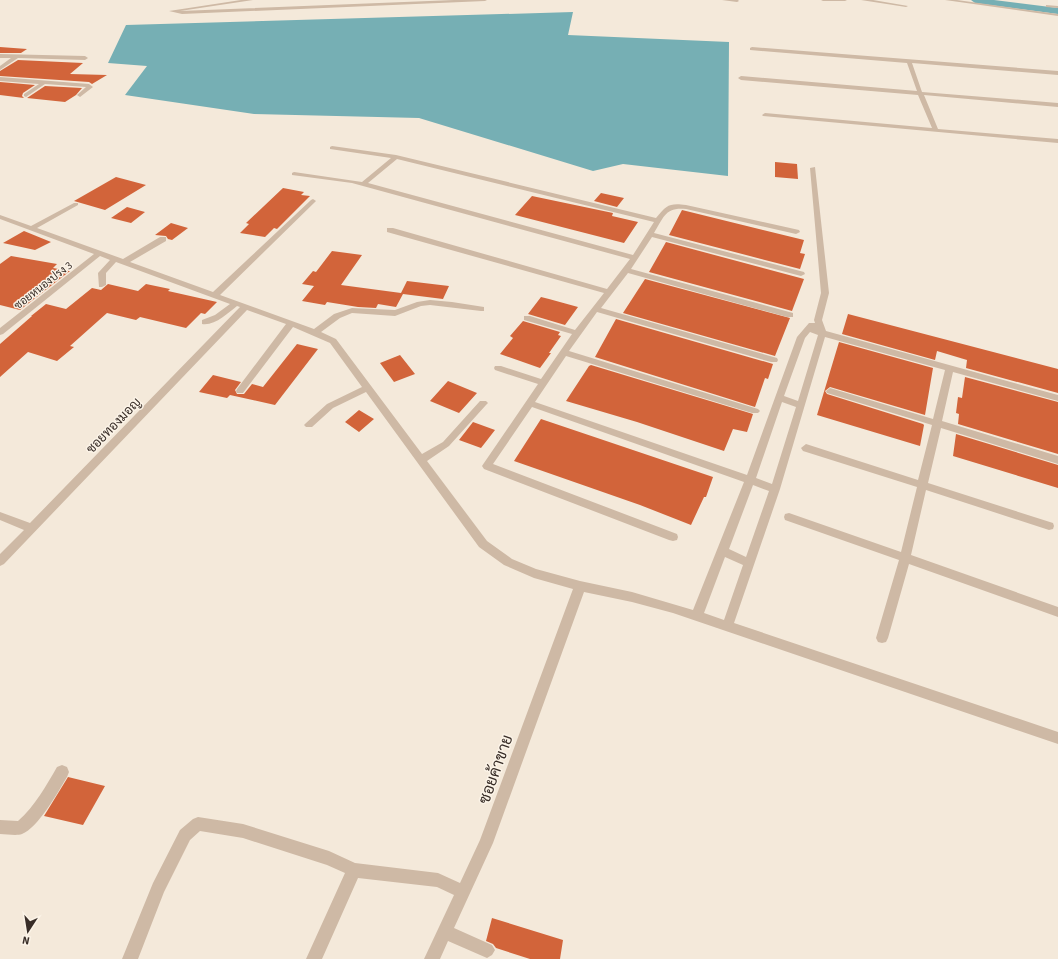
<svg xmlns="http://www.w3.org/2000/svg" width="1058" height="959" font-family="'Source Sans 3',Sarabun,sans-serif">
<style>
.water{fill:#76afb4}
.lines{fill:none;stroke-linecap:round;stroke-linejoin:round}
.canal{fill:#76afb4;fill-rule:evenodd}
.building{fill:#d2643a}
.minor{fill:#ceb9a5;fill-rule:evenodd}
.labels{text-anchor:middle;stroke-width:3;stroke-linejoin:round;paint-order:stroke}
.far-street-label{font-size:11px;fill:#382d27;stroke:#fbf3e7}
.street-label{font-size:13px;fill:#382d27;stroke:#fbf3e7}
.near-street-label{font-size:16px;fill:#382d27;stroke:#fbf3e7}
</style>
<rect width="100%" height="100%" fill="#f4e9da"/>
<path class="water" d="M 573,12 L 568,35 L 729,42 L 728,176 L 623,164 L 593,171 L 419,118 L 254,114 L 125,95 L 147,66 L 108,63 L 126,25 Z"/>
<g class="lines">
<path class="canal" d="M 971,0 L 994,0 L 1058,8 L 1058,14 L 975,3 Z"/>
</g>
<path class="building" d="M 0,47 L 27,49 L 21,53 L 0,53 Z
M 18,60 L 83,63 L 70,74 L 107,75 L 92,84 L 89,82 L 0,76 L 0,71 Z
M 0,82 L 35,85 L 23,93 L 22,96 L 24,98 L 0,95 Z
M 45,86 L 82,88 L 76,95 L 65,102 L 27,98 Z
M 775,162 L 797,164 L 798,179 L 775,177 Z
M 116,177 L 146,185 L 105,210 L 74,201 Z
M 283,188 L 304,192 L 301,195 L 310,196 L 277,229 L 274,228 L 265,237 L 240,233 L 249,224 L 246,223 Z
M 601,193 L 624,198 L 617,207 L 594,201 Z
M 532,196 L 613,213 L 612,216 L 638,222 L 624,243 L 515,215 Z
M 127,207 L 145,212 L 131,223 L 111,218 Z
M 682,210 L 804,240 L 800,253 L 805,254 L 800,269 L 669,235 Z
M 171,223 L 188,228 L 172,240 L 168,239 L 166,236 L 155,235 Z
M 24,231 L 51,242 L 35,250 L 3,243 Z
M 666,242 L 804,279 L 792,311 L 649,272 Z
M 332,251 L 362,255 L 341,285 L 401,293 L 407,281 L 449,286 L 443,299 L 403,294 L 396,307 L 378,304 L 376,308 L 358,307 L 327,302 L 325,305 L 302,301 L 314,286 L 302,284 L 313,271 L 316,272 Z
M 11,256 L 57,264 L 53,268 L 70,271 L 20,310 L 0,305 L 0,264 Z
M 645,279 L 790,318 L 775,356 L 623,313 Z
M 108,284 L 138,291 L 146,284 L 170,289 L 168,291 L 217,302 L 205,314 L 201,313 L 186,328 L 140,317 L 136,320 L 107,313 L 70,346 L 74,347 L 57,361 L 28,352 L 0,377 L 0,344 L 32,316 L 31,316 L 46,304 L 66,309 L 92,288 L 101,290 Z
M 541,297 L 549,299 L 578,307 L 565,325 L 528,314 Z
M 848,314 L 1058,369 L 1058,393 L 966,368 L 967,360 L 937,351 L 935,360 L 842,334 Z
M 616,319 L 773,364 L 768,379 L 765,378 L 755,407 L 595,357 Z
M 523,321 L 560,332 L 558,335 L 561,336 L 549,353 L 551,353 L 540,368 L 500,354 L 513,338 L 510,336 Z
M 839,342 L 933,368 L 925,415 L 830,387 L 825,391 L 827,394 L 923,424 L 924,425 L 920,446 L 817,415 Z
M 297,344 L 318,349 L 275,405 L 230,395 L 227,398 L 199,392 L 213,375 L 241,382 L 235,390 L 237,394 L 244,394 L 252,384 L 263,387 Z
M 400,355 L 415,374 L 394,382 L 380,363 Z
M 591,365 L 753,414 L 747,432 L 733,429 L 724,451 L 637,422 L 566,401 L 589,366 Z
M 965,377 L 1058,402 L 1058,454 L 958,424 L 959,414 L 956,413 L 958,397 L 962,398 Z
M 448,381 L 477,393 L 459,413 L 430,401 Z
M 359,410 L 374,419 L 359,432 L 345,422 Z
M 541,419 L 713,477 L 706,497 L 704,497 L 691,525 L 640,505 L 514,461 Z
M 473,422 L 495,430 L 481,448 L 459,440 Z
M 956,434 L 1058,465 L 1058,488 L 953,456 Z
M 68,777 L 105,786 L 83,825 L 44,816 Z
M 492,918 L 563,940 L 560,959 L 530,959 L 496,948 L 493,944 L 486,941 Z"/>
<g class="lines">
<path class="minor" d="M 241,0 L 253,0 L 180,11 L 454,0 L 487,0 L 485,1 L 182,14 L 169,11 Z
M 722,0 L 738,0 L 739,1 L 737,2 Z
M 821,0 L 847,0 L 845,1 L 823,1 Z
M 861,0 L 873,0 L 908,6 L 906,7 Z
M 945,0 L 957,0 L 1058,14 L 1058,16 Z
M 1046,5 L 1058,6 L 1058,8 L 1046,7 Z
M 752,47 L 1058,71 L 1058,75 L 912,63 L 922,92 L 1058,103 L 1058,107 L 924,95 L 938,129 L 1058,139 L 1058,143 L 763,116 L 762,115 L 765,113 L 932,128 L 918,95 L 741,80 L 738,78 L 741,76 L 917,91 L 907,63 L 750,50 L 750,48 Z
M 0,54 L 85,56 L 88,58 L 85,60 L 18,58 L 0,70 L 0,66 L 11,58 L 0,58 Z
M 0,77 L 89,84 L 93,87 L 80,97 L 77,95 L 86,87 L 45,84 L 26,97 L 24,96 L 24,94 L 39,84 L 0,81 Z
M 332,146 L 396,155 L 656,218 C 667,205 669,203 686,205 L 799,230 L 800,232 L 796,234 L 686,209 C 665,207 664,217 654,233 L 804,272 L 805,274 L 801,276 L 652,237 L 631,269 L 793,313 L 793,317 L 787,317 L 628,273 L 601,308 L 777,358 L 778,360 L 777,362 L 771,362 L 597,312 L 569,351 L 758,409 L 760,411 L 758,413 L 752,413 L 566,356 L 535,402 L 747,475 L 797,337 L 809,323 L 815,323 L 814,320 L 821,293 L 810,168 L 815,167 L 829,293 L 822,320 L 826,331 L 1058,395 L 1058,401 L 953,372 L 942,421 L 1058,456 L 1058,464 L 941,428 L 928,483 L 1053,523 L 1054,526 L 1053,529 L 1049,530 L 926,490 L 911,555 L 1058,607 L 1058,617 L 909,564 L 888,638 L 886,642 L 882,643 L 878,642 L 876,638 L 899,560 L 785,520 L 784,517 L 785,514 L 789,513 L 901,552 L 917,487 L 803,451 L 801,448 L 806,444 L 918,480 L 932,425 L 827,393 L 826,391 L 830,388 L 933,419 L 945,370 L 825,337 L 780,489 L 734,623 L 1058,732 L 1058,744 L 673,613 L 632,602 L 584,592 L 493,843 L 454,928 L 492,945 L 495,950 L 492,955 L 487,958 L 448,941 L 440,959 L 424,959 L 454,895 L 437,887 L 358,878 L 322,959 L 306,959 L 345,873 L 327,865 L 243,838 L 200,831 L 190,840 L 164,892 L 138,959 L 122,959 L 153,883 L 180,830 L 193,819 L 198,817 L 243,824 L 329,851 L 355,863 L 438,873 L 460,883 L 480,840 L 573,589 L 534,578 L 504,565 L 479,547 L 366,392 L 333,408 L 312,427 L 306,427 L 304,425 L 306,423 L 327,404 L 362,387 L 330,343 L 293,327 L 243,393 L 237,393 L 236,391 L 237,389 L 286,324 L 247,310 L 4,564 L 0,566 L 0,554 L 24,530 L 0,520 L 0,512 L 30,523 L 240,307 L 237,306 C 228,313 215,326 202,324 L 202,320 L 215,315 L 230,304 L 116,262 L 106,273 L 106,285 L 102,287 L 99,287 L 98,273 L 110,260 L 100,256 L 3,334 L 0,335 L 0,328 L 94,254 L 0,219 L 0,215 L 31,226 L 74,203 L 78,203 L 78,205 L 37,228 L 123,259 L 160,237 L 166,237 L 166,241 L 130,262 L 213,292 L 311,200 L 313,199 L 316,201 L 315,202 L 220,295 L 314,329 L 334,314 L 352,308 L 395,310 L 417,302 L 430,300 L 452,302 L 484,307 L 484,311 L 481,311 L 430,305 L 421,306 L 395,316 L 352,313 L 340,318 L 321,332 L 336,339 L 422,454 L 443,442 L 480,401 L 486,401 L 488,403 L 486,405 L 449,446 L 427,461 L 487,541 L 512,559 L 536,569 L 580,581 L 632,592 L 693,610 L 744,482 L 532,407 L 493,464 L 677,534 L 678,537 L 677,540 L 673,541 L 669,540 L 484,469 L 482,466 L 484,463 L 538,384 L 495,370 L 494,368 L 495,366 L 501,366 L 541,379 L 572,334 L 524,320 L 524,316 L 530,316 L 575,330 L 604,293 L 387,232 L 387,228 L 393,228 L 607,289 L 630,259 L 352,183 L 292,175 L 292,173 L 294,172 L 362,182 L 391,158 L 330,149 L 330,147 ZM 397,159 L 654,222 L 633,255 L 368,183 ZM 810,332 L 818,335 L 798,401 L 784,396 L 805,338 ZM 782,402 L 796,407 L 772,484 L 756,478 ZM 753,485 L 769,491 L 746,557 L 729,549 ZM 725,557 L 743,565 L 724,620 L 704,613 Z
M 62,765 L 67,767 L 69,772 L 67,777 C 58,792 38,828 22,834 C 16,836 7,834 0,834 L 0,820 L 18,821 C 35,806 46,786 57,767 Z"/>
</g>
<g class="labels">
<g class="far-street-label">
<text transform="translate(43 285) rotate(-38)" y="4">ซอยหนองปรง 3</text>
</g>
<g class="street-label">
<text transform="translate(113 425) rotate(-46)" y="5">ซอยทองมอญ</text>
</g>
<g class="near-street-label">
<text transform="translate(495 769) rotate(-70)" y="6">ซอยค้าขาย</text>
</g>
</g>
<g transform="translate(28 931) rotate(192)" stroke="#fbf3e7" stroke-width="3" paint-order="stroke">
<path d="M0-3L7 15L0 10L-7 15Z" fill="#382d27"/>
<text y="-6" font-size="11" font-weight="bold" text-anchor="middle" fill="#382d27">N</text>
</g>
</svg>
